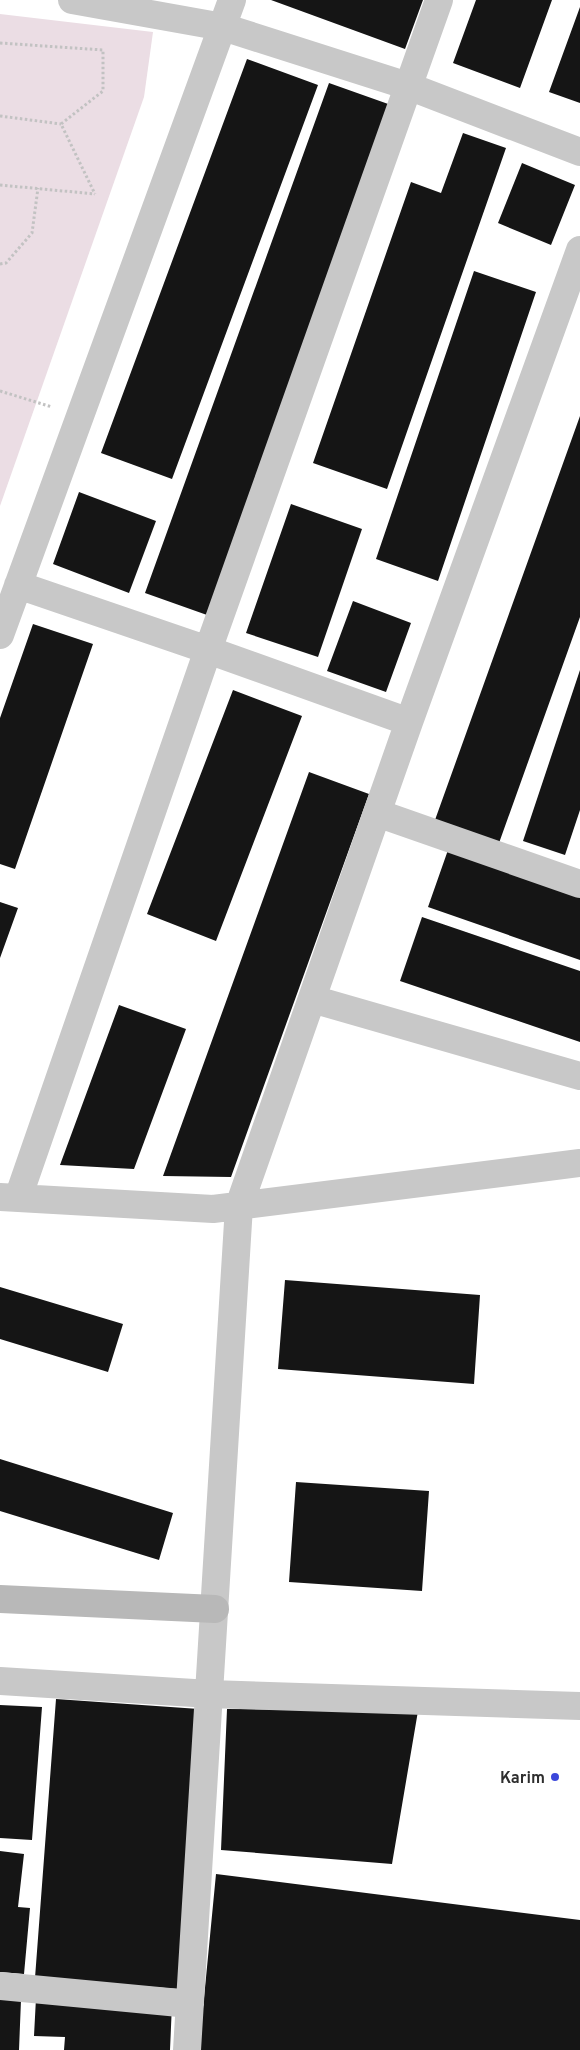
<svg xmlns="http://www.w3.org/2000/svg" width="580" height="2050" font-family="Overpass,sans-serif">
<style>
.green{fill:#ebdde4}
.building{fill:#151515}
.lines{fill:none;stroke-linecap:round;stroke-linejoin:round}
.path{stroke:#c2c2c2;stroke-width:3;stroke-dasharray:2.5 2.5;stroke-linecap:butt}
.street{stroke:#c8c8c8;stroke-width:28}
.secondary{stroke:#b8b8b8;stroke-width:28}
.poi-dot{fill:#3b47db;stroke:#fff;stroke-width:2}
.labels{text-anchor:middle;stroke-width:5;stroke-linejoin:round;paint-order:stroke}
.poi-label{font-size:16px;font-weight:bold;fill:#2e2e2e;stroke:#fff;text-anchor:end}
</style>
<rect width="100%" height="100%" fill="#fff"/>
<path class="green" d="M 0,14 L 153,32 L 144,97 L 0,506 Z"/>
<path class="building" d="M 271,0 L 423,0 L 405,49 Z
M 476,0 L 552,0 L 520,88 L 453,63 Z
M 580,7 L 580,103 L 549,92 Z
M 247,59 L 318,85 L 172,479 L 101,453 Z
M 329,83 L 391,105 L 207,615 L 145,593 Z
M 463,133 L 506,148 L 387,489 L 313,463 L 411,182 L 441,193 Z
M 522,163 L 575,185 L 551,245 L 498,223 Z
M 474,271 L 536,292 L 438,581 L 376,559 Z
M 580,416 L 580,617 L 499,843 L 435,820 Z
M 79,492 L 156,521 L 129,593 L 53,564 Z
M 291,504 L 362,529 L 318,657 L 246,633 Z
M 353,601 L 411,623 L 386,692 L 327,671 Z
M 33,624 L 93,644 L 15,869 L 0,864 L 0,718 Z
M 580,670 L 580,810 L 565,855 L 523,841 Z
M 233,690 L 302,716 L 216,941 L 147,914 Z
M 309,772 L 369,794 L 231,1177 L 163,1176 Z
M 448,850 L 580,896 L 580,960 L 428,907 Z
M 0,902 L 18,908 L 0,958 Z
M 422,917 L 580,971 L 580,1042 L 400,981 Z
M 119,1005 L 186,1029 L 134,1169 L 60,1165 Z
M 285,1280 L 480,1295 L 474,1384 L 278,1369 Z
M 0,1287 L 123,1324 L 108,1372 L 0,1339 Z
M 0,1459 L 173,1513 L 159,1560 L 0,1511 Z
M 296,1482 L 429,1491 L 422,1591 L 289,1582 Z
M 56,1699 L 199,1709 L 179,1989 L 35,1978 Z
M 0,1705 L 42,1707 L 32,1840 L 0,1838 Z
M 227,1709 L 418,1711 L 392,1864 L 221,1850 Z
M 0,1851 L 24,1854 L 18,1907 L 30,1908 L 24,1974 L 0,1972 Z
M 216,1874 L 580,1920 L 580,2050 L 199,2050 Z
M 36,1998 L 172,2004 L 170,2050 L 64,2050 L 65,2037 L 34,2036 Z
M 0,1999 L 21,2000 L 19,2050 L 0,2050 Z"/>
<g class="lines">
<path class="path" d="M 0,43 L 103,50 L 103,91 L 61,124 L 95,194
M 0,116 L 61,124
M 0,185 L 95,194
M 0,264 L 6,263 L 32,233 L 38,188
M 0,391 L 52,407"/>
<path class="street" d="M 72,0 L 223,27 L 408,86 L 580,152
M 18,585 L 208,650 L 409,722
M 0,635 L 232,0
M 377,813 L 580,884
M 312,999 L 580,1076
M 0,1197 L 213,1209 L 580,1163
M 18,1198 L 208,650 L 439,0
M 0,1681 L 210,1694 L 580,1706
M 0,1986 L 190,2004
M 187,2050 L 239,1206 L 409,722 L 580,250"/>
<path class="secondary" d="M 0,1599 L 215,1609"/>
</g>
<circle class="poi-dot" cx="555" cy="1777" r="5"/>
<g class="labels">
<g class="poi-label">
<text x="545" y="1783">Karim</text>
</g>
</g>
</svg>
